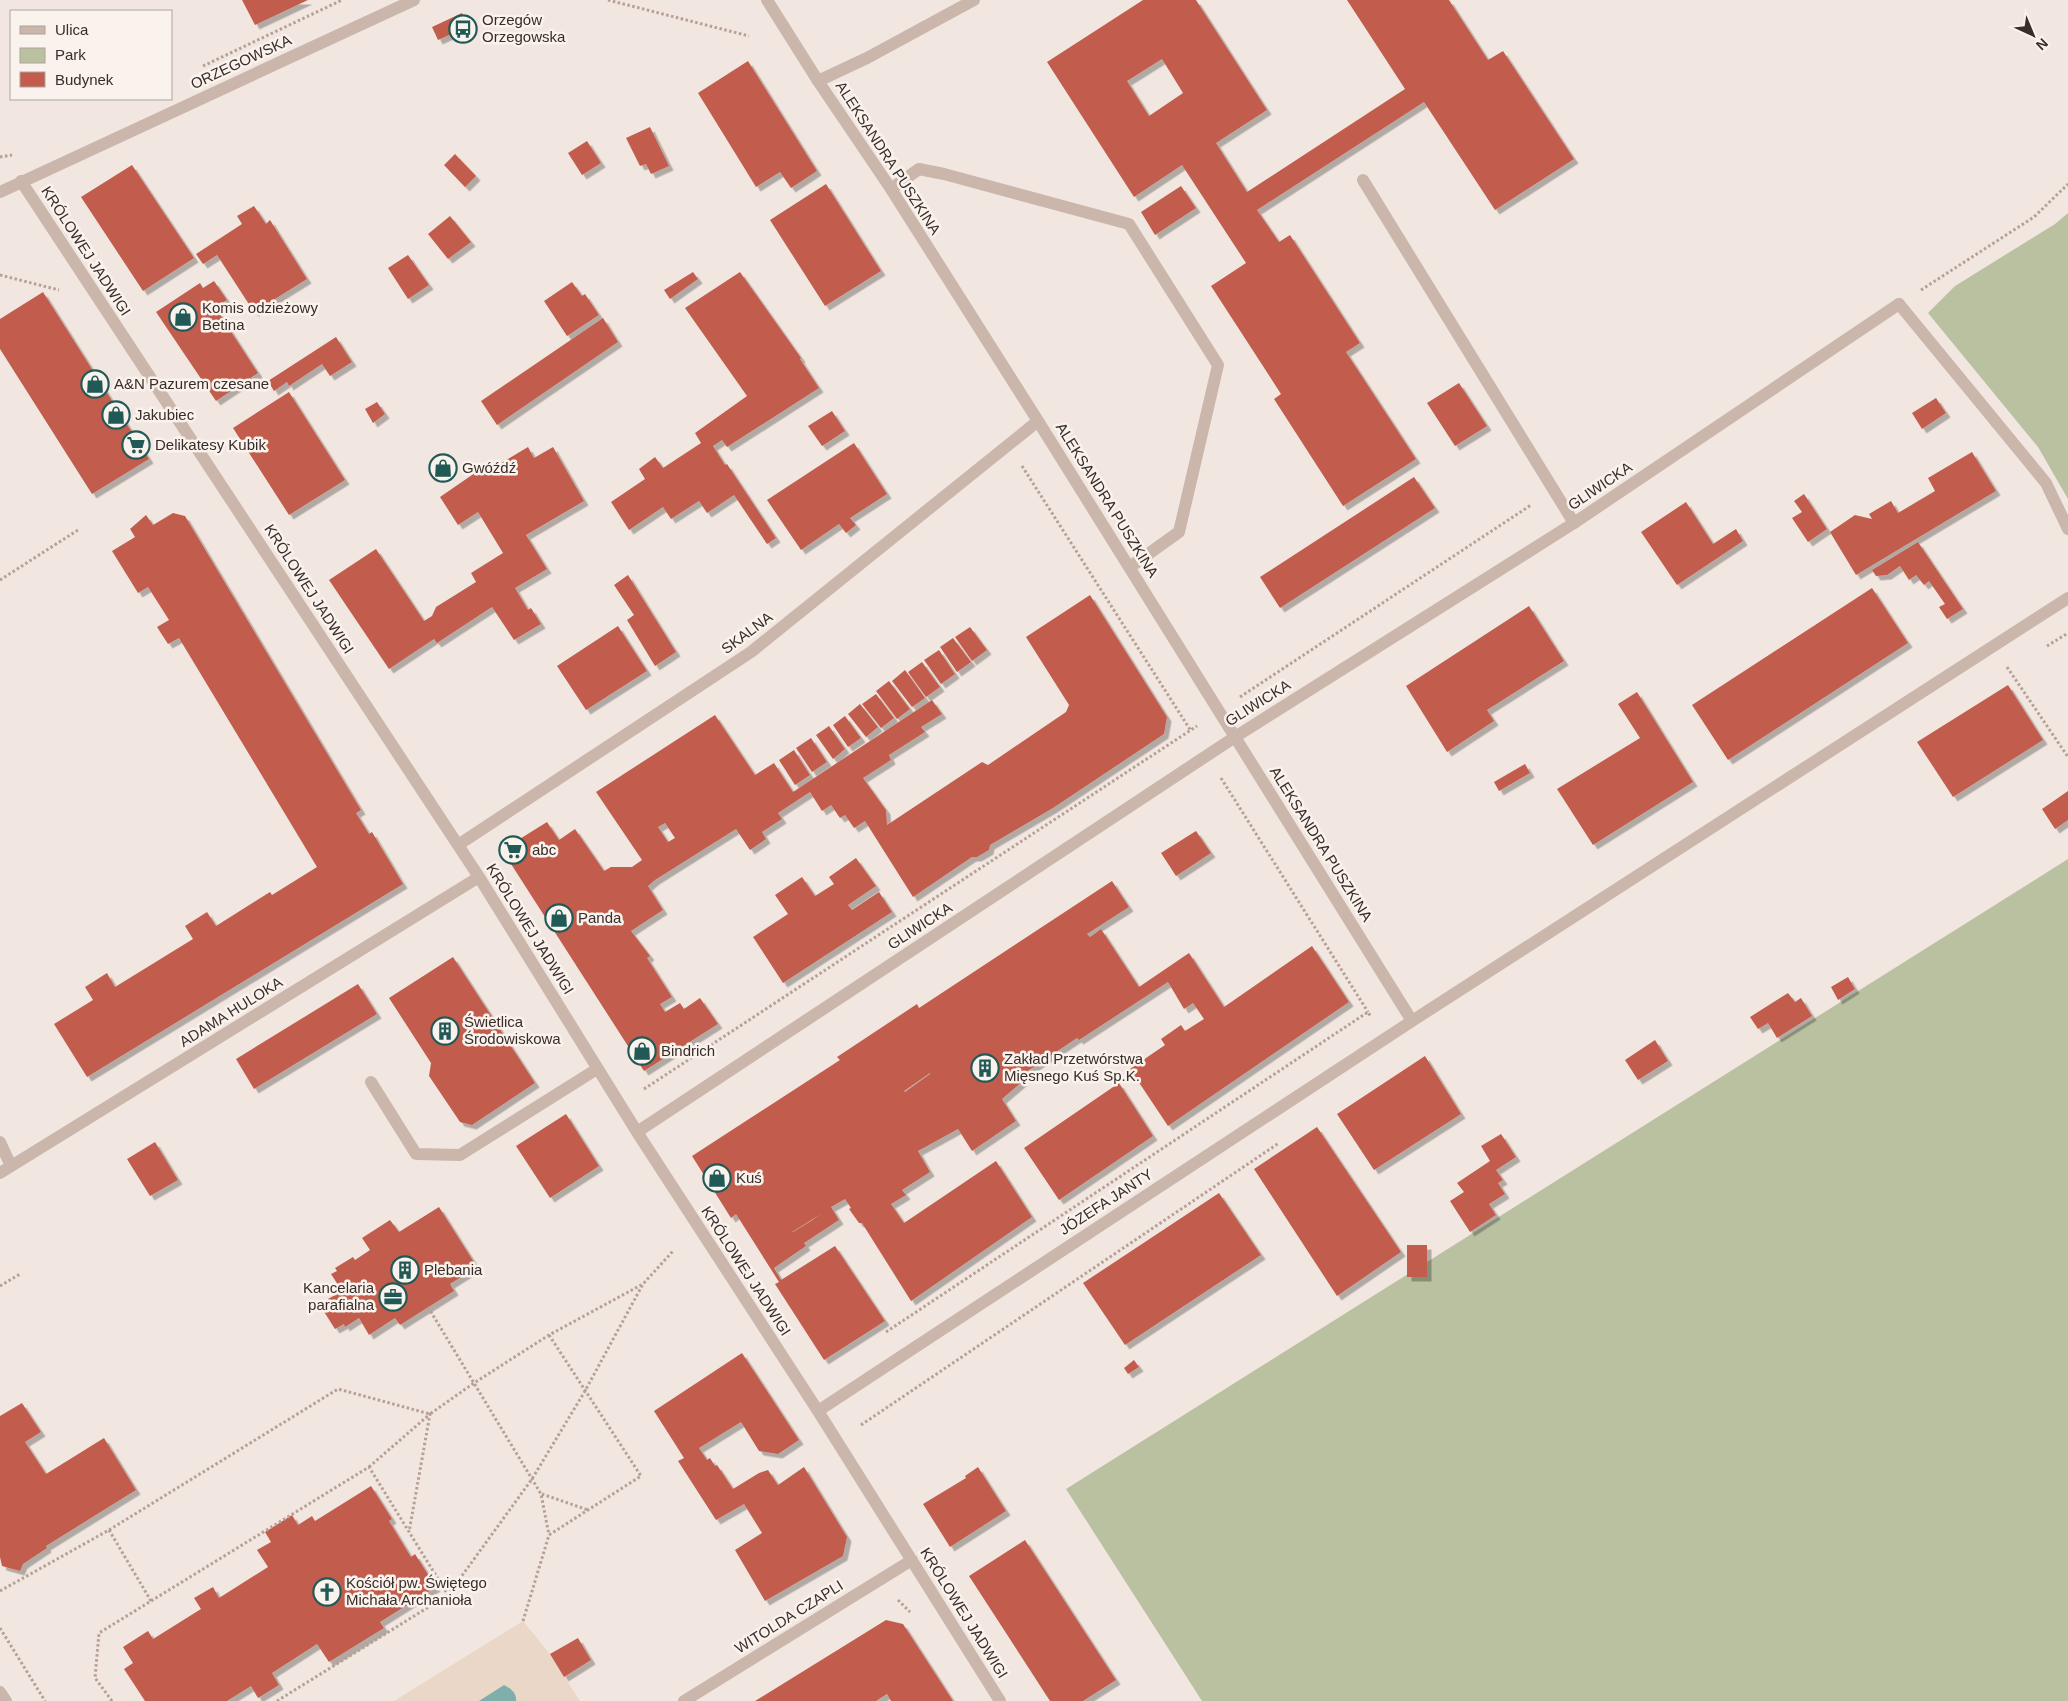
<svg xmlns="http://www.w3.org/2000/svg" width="2068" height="1701" font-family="Helvetica,sans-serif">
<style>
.green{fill:#bac1a0}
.plaza{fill:#ead7c7}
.water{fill:#7fafab}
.building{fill:#c25d4e;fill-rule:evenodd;filter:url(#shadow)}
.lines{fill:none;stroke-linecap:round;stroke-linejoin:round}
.path{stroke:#b6a096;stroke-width:3;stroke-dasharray:2.5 2.5;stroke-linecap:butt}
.service{stroke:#cab6ab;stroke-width:12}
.minor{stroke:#cab6ab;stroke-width:12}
.tertiary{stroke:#cab6ab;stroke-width:12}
.labels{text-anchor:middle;stroke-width:5;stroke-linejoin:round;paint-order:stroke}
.poi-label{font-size:15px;fill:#392d2a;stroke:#faf2ec;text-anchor:start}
.street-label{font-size:15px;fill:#392d2a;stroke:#faf2ec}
</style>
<defs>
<filter id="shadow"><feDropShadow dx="4.5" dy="4.5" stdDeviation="0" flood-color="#0004"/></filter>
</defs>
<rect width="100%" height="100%" fill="#f2e7e0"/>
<path class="green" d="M 2068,213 L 2068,499 L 2038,447 L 1928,313 L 1955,286 L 2055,224 Z
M 2068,859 L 2068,1701 L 1202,1701 L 1066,1489 Z"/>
<path class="plaza" d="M 523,1621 L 550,1654 L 580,1701 L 394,1701 Z"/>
<path class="water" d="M 504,1685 C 510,1688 517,1693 516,1701 L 479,1701 Z"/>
<path class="building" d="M 242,0 L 308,0 L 255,25 Z
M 1143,0 L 1196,0 L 1267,110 L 1216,143 L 1247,192 L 1405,89 L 1347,0 L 1449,0 L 1488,60 L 1503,51 L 1574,159 L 1495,210 L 1424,102 L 1257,210 L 1279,242 L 1290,235 L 1360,343 L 1346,352 L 1416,459 L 1343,506 L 1274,399 L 1281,394 L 1211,286 L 1246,263 L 1182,165 L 1134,197 L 1047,62 ZM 1162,59 L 1183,93 L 1149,116 L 1127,81 Z
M 462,13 L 467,27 L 438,40 L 432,27 Z
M 748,61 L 817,171 L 791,188 L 780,172 L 756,187 L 698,93 Z
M 650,127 L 669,166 L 651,174 L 646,164 L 640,166 L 626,138 Z
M 587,141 L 601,163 L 582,175 L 568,153 Z
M 455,154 L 476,176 L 465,187 L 444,165 Z
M 132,165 L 194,258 L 143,291 L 81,197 Z
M 826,184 L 881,271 L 825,306 L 770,220 Z
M 1181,186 L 1196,208 L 1155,235 L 1141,212 Z
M 254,206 L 266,224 L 270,220 L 307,279 L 254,312 L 217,255 L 203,264 L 196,254 L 242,224 L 237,216 Z
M 450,216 L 471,242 L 448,259 L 428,234 Z
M 408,255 L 429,285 L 408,299 L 388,268 Z
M 693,272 L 698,279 L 670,299 L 664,290 Z
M 740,272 L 801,358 L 800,359 L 819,388 L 727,447 L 722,440 L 713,446 L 725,465 L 727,464 L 776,538 L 767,544 L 734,495 L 707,513 L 699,501 L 671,519 L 663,507 L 629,530 L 611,502 L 645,479 L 639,469 L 655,457 L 663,468 L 701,443 L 695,433 L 747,396 L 685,308 Z
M 214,281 L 227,300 L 215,307 L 258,373 L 216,401 L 156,312 L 200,283 L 203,288 Z
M 572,282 L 582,296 L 585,294 L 599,315 L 567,336 L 544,301 Z
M 43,292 L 149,459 L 92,494 L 0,349 L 0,319 Z
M 603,318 L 618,342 L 497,425 L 481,401 Z
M 336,337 L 352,362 L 330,376 L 322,364 L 289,386 L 287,382 L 274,391 L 268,381 Z
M 1459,383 L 1487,426 L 1455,446 L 1427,403 Z
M 289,392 L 345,480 L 289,515 L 233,428 Z
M 1936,398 L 1946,413 L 1922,429 L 1912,413 Z
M 377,402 L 385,414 L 373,423 L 365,409 Z
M 832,411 L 845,431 L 822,446 L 808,426 Z
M 854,443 L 887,494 L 850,518 L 856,525 L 846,533 L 839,524 L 801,550 L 767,500 Z
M 528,447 L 534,458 L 553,447 L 584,501 L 526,535 L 547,569 L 515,588 L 528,610 L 531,608 L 541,624 L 514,640 L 492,607 L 437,643 L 434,639 L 389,669 L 329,580 L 376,549 L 424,621 L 432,616 L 436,607 L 476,582 L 471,573 L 503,553 L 478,512 L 458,525 L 440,497 L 485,466 L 488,471 Z
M 1972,452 L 1996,491 L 1856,575 L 1830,532 L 1855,515 L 1872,519 L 1869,514 L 1891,501 L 1898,513 L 1935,491 L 1928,478 Z
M 1414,477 L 1435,508 L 1280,608 L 1260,577 Z
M 1804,494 L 1827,529 L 1808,542 L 1792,518 L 1802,512 L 1794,501 Z
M 1686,502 L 1713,544 L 1736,529 L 1743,541 L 1677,585 L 1641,532 Z
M 173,513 L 185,516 L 361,810 L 356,813 L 369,834 L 372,832 L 403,884 L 87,1077 L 54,1024 L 93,1000 L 85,987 L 107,973 L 115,987 L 193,939 L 185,926 L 207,912 L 216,926 L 270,892 L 272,895 L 317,867 L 179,638 L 168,644 L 157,627 L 169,620 L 148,587 L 138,593 L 112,551 L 135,537 L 130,529 L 146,515 L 153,525 Z
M 1918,542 L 1963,609 L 1947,619 L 1939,607 L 1945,604 L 1929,581 L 1924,585 L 1916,575 L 1909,580 L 1900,566 L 1887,575 L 1876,576 L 1872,570 Z
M 628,575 L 676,652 L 655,666 L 627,620 L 634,615 L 614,585 Z
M 1872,588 L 1908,643 L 1728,760 L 1692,705 Z
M 1090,595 L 1167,717 L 1164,734 L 1053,808 L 990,845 L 989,850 L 977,857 L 972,857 L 913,897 L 865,821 L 854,828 L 845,815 L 840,818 L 831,805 L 822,811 L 810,792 L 778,813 L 782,819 L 762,832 L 766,839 L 750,850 L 736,829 L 655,880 L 648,886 L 663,910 L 631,931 L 650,956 L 647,958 L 672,997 L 660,1004 L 665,1012 L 680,1003 L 684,1009 L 700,998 L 718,1024 L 644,1071 L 502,850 L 547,822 L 559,840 L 575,829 L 604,871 L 611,867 L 632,867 L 642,860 L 596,792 L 715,715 L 755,775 L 774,763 L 793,792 L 932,700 L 942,714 L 921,727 L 925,732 L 889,755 L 891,760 L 863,778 L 886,810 L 887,825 L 982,762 L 988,765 L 1066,712 L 1069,705 L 1026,637 ZM 665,823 L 675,838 L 668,842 L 658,827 Z
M 1529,606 L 1564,661 L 1487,710 L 1494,721 L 1447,752 L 1406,686 Z
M 618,626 L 647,671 L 586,710 L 557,666 Z
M 970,627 L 987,650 L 972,661 L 955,637 Z
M 953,638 L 971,662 L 957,672 L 940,647 Z
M 939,650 L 955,674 L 941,684 L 924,660 Z
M 922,662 L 940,687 L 926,697 L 908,672 Z
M 905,670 L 925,698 L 912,707 L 892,681 Z
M 889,681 L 910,709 L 897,719 L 876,691 Z
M 2008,685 L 2043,740 L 1953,797 L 1917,742 Z
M 1637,692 L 1693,782 L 1593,845 L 1557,789 L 1640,738 L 1618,704 Z
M 876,694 L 894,718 L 881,728 L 862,704 Z
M 860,704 L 878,727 L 866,737 L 848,714 Z
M 845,716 L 861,738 L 848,747 L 833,725 Z
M 829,726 L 845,749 L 833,759 L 816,735 Z
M 811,738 L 827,762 L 812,772 L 796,748 Z
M 794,750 L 810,775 L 795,785 L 779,760 Z
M 1525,764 L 1530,773 L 1499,791 L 1494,782 Z
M 2068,791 L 2068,820 L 2055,829 L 2042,809 Z
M 1196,831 L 1211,853 L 1176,876 L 1161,853 Z
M 856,858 L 876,886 L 848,905 L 852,910 L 879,892 L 892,912 L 783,983 L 753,937 L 788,914 L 775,895 L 802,877 L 815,896 L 834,884 L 829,877 Z
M 1112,881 L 1129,907 L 1087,934 L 1090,937 L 1101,929 L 1139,987 L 1189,953 L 1224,1007 L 1312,946 L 1349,1002 L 1168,1126 L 1130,1069 L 1165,1045 L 1161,1039 L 1181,1025 L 1185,1031 L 1204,1019 L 1193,1003 L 1184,1009 L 1168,982 L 1079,1040 L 1077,1038 L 1020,1076 L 1023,1081 L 1002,1099 L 1016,1121 L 972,1151 L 958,1129 L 918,1151 L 930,1172 L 902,1190 L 906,1195 L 891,1204 L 904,1223 L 996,1161 L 1032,1217 L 911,1301 L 862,1223 L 859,1223 L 849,1209 L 851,1208 L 845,1199 L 831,1207 L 839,1220 L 804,1243 L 806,1246 L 774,1268 L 781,1280 L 835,1246 L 885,1321 L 824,1360 L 775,1284 L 779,1282 L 736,1214 L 731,1218 L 692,1156 L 840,1060 L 837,1057 L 917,1004 L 919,1008 ZM 930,1073 L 930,1074 L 905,1092 L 904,1091 ZM 821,1214 L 811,1221 L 793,1232 L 792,1232 Z
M 453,957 L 535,1083 L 472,1125 L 460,1122 L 429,1076 L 431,1063 L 389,998 Z
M 1848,977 L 1855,989 L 1838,1000 L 1831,987 Z
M 358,984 L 377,1014 L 254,1089 L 236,1059 Z
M 1788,993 L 1795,1002 L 1801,998 L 1812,1016 L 1777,1038 L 1768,1023 L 1758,1029 L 1750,1017 Z
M 1655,1040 L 1668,1061 L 1638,1080 L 1625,1060 Z
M 1425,1056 L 1461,1114 L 1374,1170 L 1337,1114 Z
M 1119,1083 L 1153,1136 L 1059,1200 L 1024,1148 Z
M 566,1114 L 599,1166 L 550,1198 L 516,1146 Z
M 1317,1127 L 1401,1252 L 1337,1296 L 1254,1169 Z
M 1501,1134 L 1516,1157 L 1496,1170 L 1503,1180 L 1498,1183 L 1505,1194 L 1489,1204 L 1496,1215 L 1470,1232 L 1450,1201 L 1464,1192 L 1457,1183 L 1490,1161 L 1481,1146 Z
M 155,1142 L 178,1180 L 150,1196 L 127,1159 Z
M 1219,1193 L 1261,1255 L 1125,1345 L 1083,1283 Z
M 439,1207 L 477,1267 L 450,1284 L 454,1291 L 400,1325 L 395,1318 L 369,1335 L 359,1318 L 345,1327 L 344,1324 L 335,1329 L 321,1307 L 330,1302 L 328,1299 L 342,1291 L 331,1274 L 337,1271 L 335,1268 L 353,1257 L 355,1260 L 370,1250 L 362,1238 L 390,1220 L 399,1232 Z
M 1407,1245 L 1427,1245 L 1427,1277 L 1407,1277 Z
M 742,1353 L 799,1440 L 778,1454 L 759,1451 L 741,1422 L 699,1448 L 707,1460 L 710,1458 L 715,1466 L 717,1465 L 733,1489 L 759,1473 L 768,1470 L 778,1485 L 804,1467 L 847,1537 L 843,1556 L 765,1601 L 735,1550 L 762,1533 L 744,1504 L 716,1520 L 678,1461 L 684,1458 L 654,1411 Z
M 1134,1360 L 1139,1367 L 1128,1374 L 1124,1368 Z
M 22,1403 L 41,1432 L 25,1442 L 46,1474 L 104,1438 L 136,1490 L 46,1546 L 47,1548 L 23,1564 L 20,1571 L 2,1566 L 0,1557 L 0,1416 Z
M 978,1467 L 1006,1511 L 950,1547 L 923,1504 L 966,1478 L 965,1476 Z
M 371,1486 L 392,1519 L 389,1521 L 411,1557 L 415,1554 L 436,1587 L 380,1622 L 384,1628 L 329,1662 L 317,1644 L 272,1673 L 279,1685 L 258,1698 L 251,1686 L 227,1701 L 145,1701 L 124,1669 L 133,1663 L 123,1647 L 148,1631 L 153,1639 L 201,1609 L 194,1598 L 213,1587 L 219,1598 L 268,1567 L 257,1550 L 271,1542 L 265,1532 L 292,1515 L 298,1525 L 312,1516 L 315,1521 Z
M 1025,1540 L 1116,1680 L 1083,1701 L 1050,1701 L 969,1576 Z
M 886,1620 L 903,1624 L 953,1701 L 891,1701 L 887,1694 L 876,1701 L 755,1701 Z
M 578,1638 L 591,1660 L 564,1677 L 550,1654 Z"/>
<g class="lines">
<path class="path" d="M 608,0 L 749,36
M 203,66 L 342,0
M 0,157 L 12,155
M 0,275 L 59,290
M 1921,290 L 2034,217 L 2068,184
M 1022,466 L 1191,731
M 0,580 L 78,530
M 2047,646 L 2068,633
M 2007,667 L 2068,757
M 1240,697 L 1531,505
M 1221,778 L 1368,1012
M 644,1089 L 1197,726
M 0,1286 L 20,1274
M 428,1307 L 541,1494 L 549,1535
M 886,1332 L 1368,1012 L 1371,1017
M 861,1425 L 1279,1143
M 369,1467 L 430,1414 L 409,1532
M 542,1494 L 588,1510
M 109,1530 L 151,1601
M 0,1591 L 109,1530 L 338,1389 L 430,1414 L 474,1383 L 549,1335 L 643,1284
M 898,1600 L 910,1612
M 523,1621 L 549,1535 L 641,1476 L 549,1335
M 0,1628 L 45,1701
M 112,1701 L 95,1678 L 99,1633 L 369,1467 L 448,1595
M 277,1701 L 448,1595 L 532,1479 L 585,1391 L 643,1284 L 674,1250"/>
<path class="service" d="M 818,81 L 867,58 L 974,0
M 1363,180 L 1574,523
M 891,189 L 919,169 L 944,174 L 1129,224 L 1218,365 L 1179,532 L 1130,567
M 1899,304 L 2046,483 L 2068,529
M 1412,1021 L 2068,598
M 371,1082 L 416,1154 L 460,1155 L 597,1069"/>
<path class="minor" d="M 767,0 L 818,81 L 891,189 L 1038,421 L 1412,1021 L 818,1411
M 21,181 L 479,877 L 637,1132 L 818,1411 L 1000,1701
M 458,845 L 751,652 L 1038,421
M 637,1132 L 1235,737 L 1574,523 L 1899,304
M 0,1142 L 11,1166
M 0,1173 L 479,877
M 0,1692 L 6,1701
M 684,1701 L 912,1560"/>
<path class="tertiary" d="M 0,192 L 414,0"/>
</g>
<defs>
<g id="bus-ring" transform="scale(1.4375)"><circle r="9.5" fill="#faf2ec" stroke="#215956" stroke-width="1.5"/><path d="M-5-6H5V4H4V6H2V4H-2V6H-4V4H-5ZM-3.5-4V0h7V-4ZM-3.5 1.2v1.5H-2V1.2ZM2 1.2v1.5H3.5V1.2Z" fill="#215956"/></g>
<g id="shop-ring" transform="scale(1.4375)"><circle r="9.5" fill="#faf2ec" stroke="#215956" stroke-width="1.5"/><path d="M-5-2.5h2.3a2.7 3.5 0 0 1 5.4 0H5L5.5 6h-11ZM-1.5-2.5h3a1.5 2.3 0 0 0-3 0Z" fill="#215956"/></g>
<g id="supermarket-ring" transform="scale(1.4375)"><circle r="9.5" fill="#faf2ec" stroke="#215956" stroke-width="1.5"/><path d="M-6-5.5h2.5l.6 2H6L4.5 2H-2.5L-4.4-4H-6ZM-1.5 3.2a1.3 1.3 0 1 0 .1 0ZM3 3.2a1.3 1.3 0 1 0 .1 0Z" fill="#215956"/></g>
<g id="building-ring" transform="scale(1.4375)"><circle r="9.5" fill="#faf2ec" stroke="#215956" stroke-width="1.5"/><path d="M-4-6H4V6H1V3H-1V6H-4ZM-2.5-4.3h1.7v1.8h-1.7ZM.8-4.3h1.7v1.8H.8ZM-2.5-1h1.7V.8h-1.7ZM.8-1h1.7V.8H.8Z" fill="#215956"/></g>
<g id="office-ring" transform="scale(1.4375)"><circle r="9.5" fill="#faf2ec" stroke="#215956" stroke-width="1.5"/><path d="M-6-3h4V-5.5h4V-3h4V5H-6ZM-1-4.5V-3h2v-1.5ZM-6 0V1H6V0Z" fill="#215956"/></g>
<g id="church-ring" transform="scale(1.4375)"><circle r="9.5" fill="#faf2ec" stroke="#215956" stroke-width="1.5"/><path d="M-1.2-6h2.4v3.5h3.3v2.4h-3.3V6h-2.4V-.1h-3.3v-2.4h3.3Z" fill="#215956"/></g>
</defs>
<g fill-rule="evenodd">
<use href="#bus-ring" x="463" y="29"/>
<use href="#shop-ring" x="183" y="317"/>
<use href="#shop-ring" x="95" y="384"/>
<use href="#shop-ring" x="116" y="415"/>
<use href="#supermarket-ring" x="136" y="445"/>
<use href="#shop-ring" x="443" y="468"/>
<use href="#supermarket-ring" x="513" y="850"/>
<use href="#shop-ring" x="559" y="918"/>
<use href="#building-ring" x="445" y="1031"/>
<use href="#shop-ring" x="642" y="1051"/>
<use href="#building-ring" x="985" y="1068"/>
<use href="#shop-ring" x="717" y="1178"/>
<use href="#building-ring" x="405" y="1270"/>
<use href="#office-ring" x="393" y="1297"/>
<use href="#church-ring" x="327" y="1592"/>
</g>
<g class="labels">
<g class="poi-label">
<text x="482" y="25">Orzegów<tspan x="482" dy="17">Orzegowska</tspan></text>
<text x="202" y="313">Komis odzieżowy<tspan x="202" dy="17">Betina</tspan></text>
<text x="114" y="389">A&amp;N Pazurem czesane</text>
<text x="135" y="420">Jakubiec</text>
<text x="155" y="450">Delikatesy Kubik</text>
<text x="462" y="473">Gwóźdź</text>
<text x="532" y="855">abc</text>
<text x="578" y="923">Panda</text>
<text x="464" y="1027">Świetlica<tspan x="464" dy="17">Środowiskowa</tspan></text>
<text x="661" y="1056">Bindrich</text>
<text x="1004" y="1064">Zakład Przetwórstwa<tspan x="1004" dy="17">Mięsnego Kuś Sp.K.</tspan></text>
<text x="736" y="1183">Kuś</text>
<text x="424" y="1275">Plebania</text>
<text x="374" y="1293" text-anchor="end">Kancelaria<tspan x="374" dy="17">parafialna</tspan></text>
<text x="346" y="1588">Kościół pw. Świętego<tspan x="346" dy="17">Michała Archanioła</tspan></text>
</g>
<g class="street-label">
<text transform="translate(241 62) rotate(-25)" y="5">ORZEGOWSKA</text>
<text transform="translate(888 158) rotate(57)" y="5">ALEKSANDRA PUSZKINA</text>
<text transform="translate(86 251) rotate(57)" y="5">KRÓLOWEJ JADWIGI</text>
<text transform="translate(1600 486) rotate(-34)" y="5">GLIWICKA</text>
<text transform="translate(1107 500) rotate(58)" y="5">ALEKSANDRA PUSZKINA</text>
<text transform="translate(309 589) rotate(57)" y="5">KRÓLOWEJ JADWIGI</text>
<text transform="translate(747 633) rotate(-37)" y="5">SKALNA</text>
<text transform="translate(1258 703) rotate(-32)" y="5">GLIWICKA</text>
<text transform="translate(1321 844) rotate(58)" y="5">ALEKSANDRA PUSZKINA</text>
<text transform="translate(920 926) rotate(-33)" y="5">GLIWICKA</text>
<text transform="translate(530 929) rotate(58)" y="5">KRÓLOWEJ JADWIGI</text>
<text transform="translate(231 1012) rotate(-32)" y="5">ADAMA HULOKA</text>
<text transform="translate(1106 1202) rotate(-33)" y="5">JÓZEFA JANTY</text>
<text transform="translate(746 1271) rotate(57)" y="5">KRÓLOWEJ JADWIGI</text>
<text transform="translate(964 1613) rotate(58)" y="5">KRÓLOWEJ JADWIGI</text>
<text transform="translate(789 1617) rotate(-32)" y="5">WITOLDA CZAPLI</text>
</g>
</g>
<rect x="10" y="10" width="162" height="90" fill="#faf2ec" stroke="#ada39e"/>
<rect x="20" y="26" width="25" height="8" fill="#cab6ab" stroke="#ada39e"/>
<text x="55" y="35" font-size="15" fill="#392d2a">Ulica</text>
<rect x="20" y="48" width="25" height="15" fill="#bac1a0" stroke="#ada39e"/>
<text x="55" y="60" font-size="15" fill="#392d2a">Park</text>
<rect x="20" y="72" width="25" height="15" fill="#c25d4e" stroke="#ada39e"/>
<text x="55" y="85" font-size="15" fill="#392d2a">Budynek</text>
<g transform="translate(2033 35) rotate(136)" stroke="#faf2ec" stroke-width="4" paint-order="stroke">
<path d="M0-4L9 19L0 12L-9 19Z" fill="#392d2a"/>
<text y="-8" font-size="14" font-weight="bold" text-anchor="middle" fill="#392d2a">N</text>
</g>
</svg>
